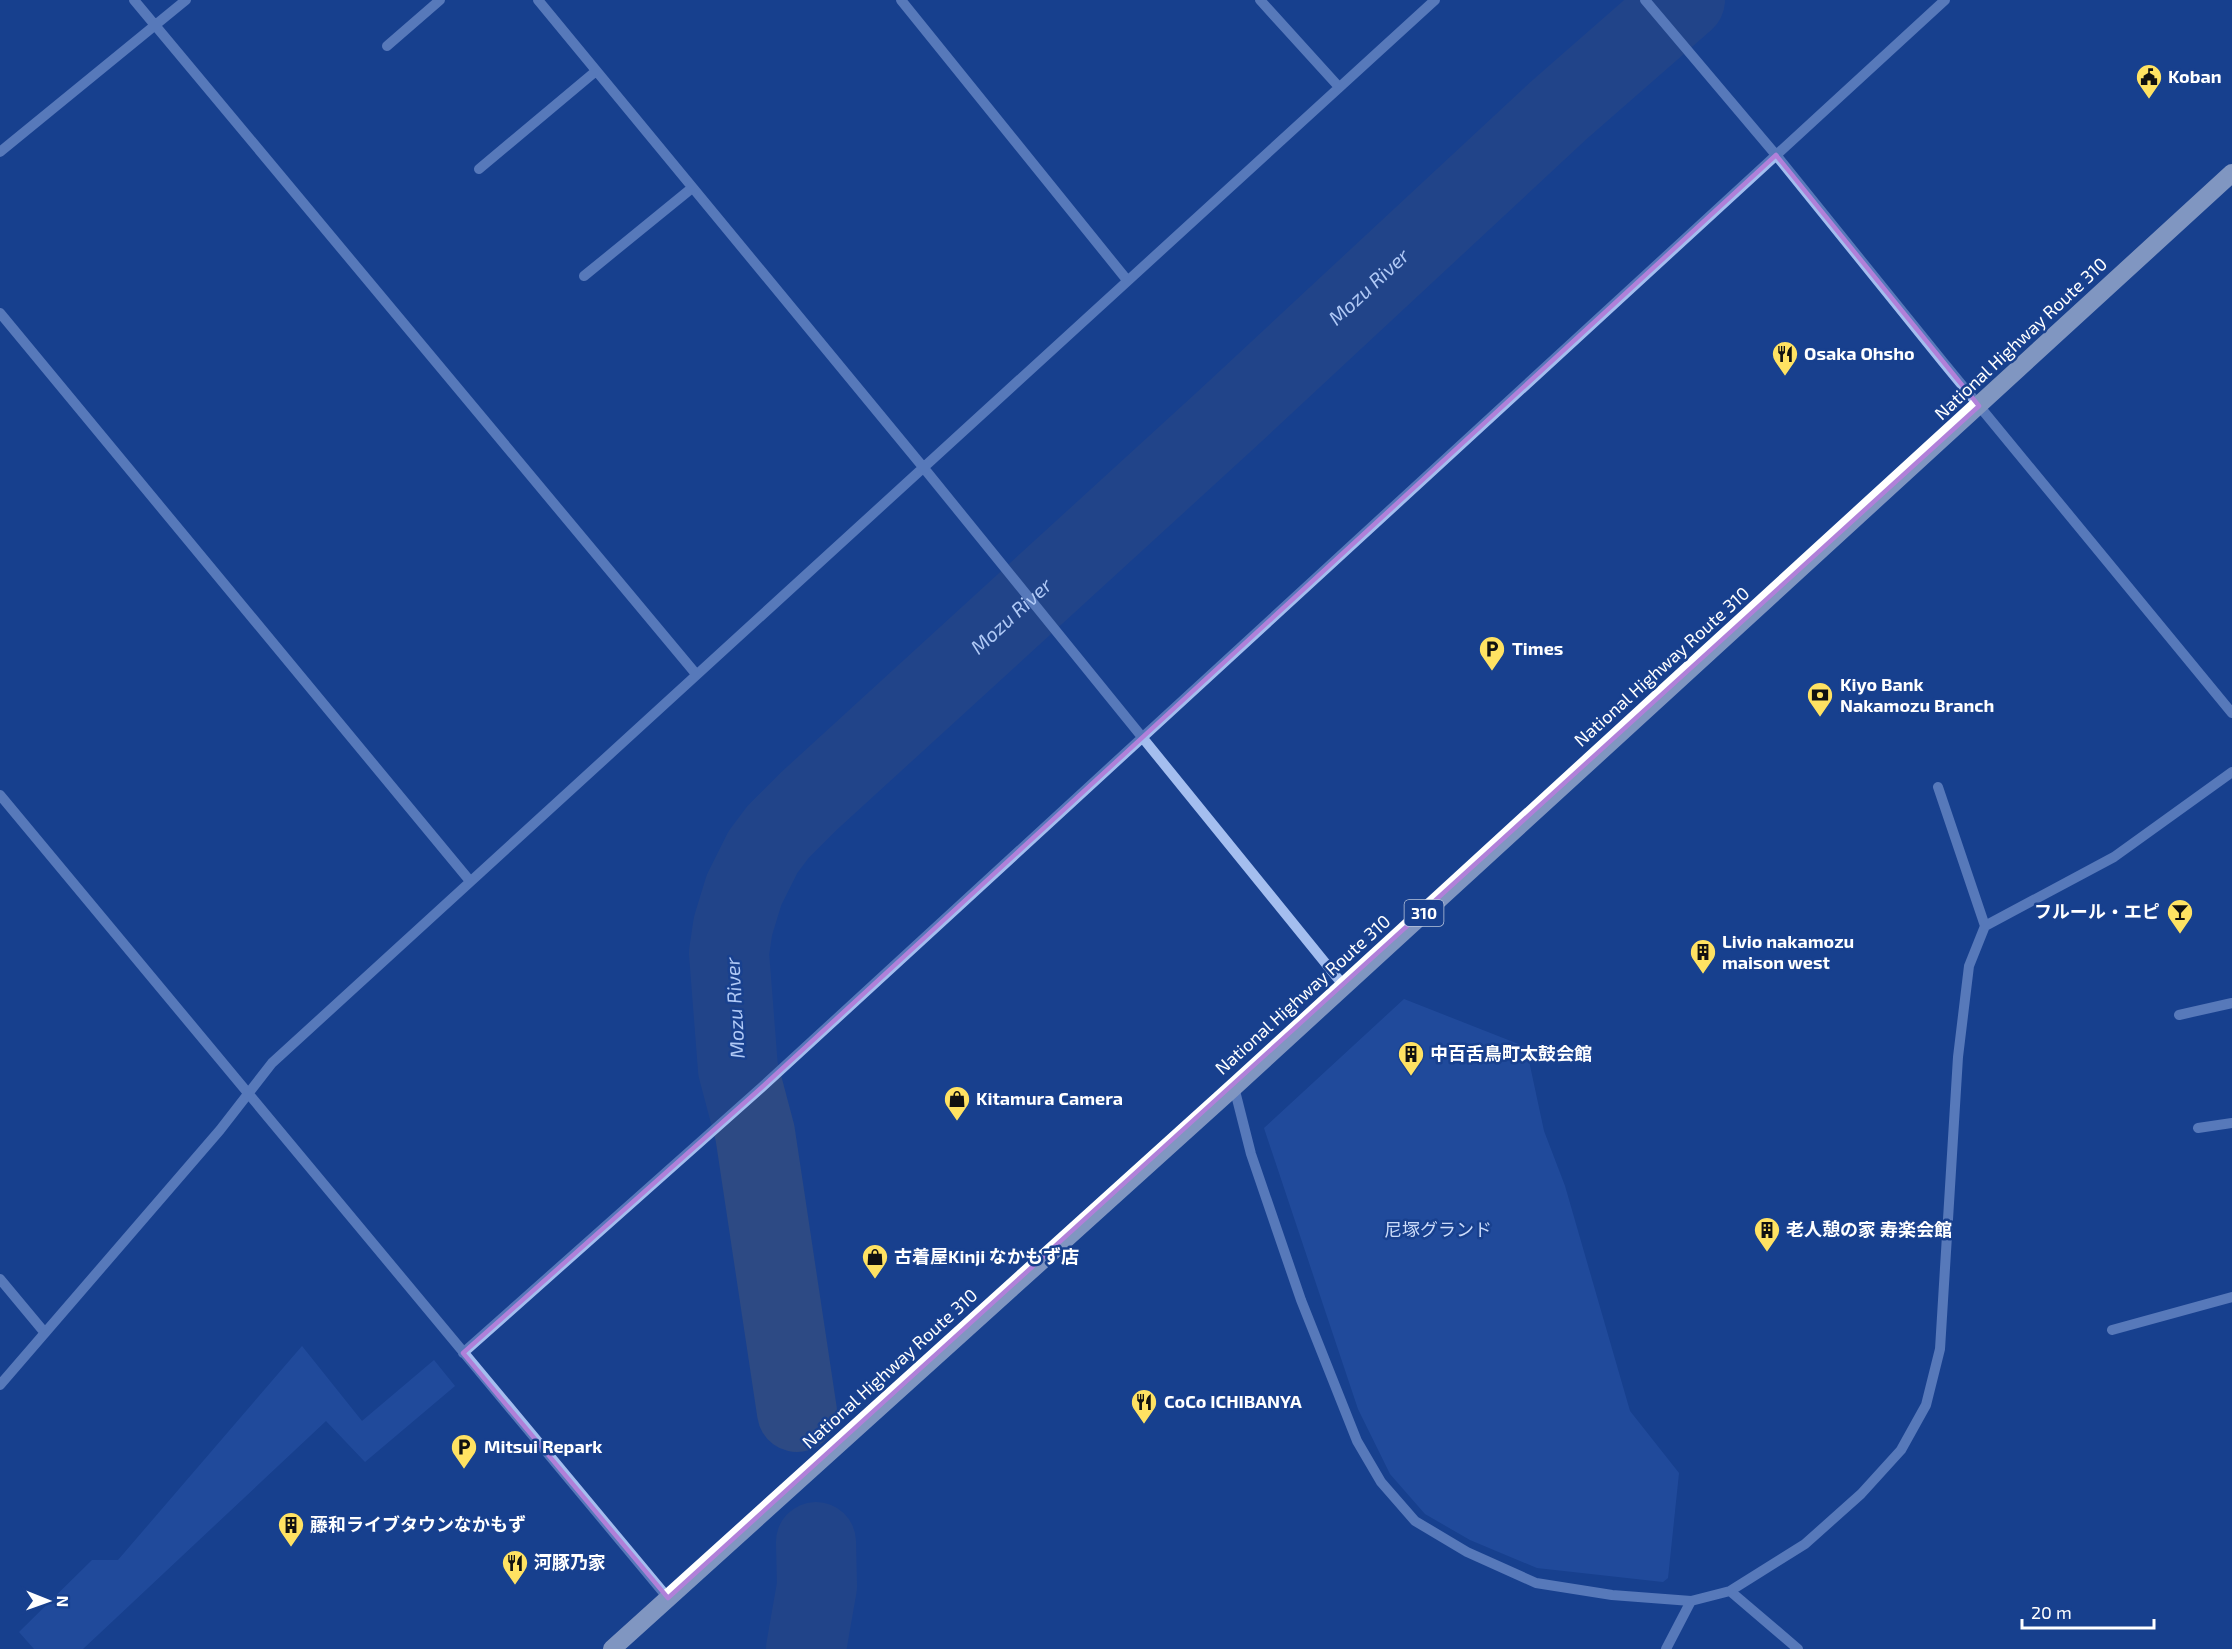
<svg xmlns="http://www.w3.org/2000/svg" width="2232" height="1649" font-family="'Exo 2','Noto Sans JP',sans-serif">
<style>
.green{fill:#2b58ac}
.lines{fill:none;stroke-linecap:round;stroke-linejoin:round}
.river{stroke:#2d4a84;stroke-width:80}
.minor{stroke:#a4beef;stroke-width:10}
.highway{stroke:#fff;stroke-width:18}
.marked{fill:none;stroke:#b080d9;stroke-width:4.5;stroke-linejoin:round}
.labels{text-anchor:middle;stroke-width:5;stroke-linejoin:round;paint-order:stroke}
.shield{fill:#18408e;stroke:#bac6dd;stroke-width:1.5}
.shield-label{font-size:16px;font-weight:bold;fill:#fff}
.poi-label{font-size:18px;font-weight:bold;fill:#fff;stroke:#18408e;text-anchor:start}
.street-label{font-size:18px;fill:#fff;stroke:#18408e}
.park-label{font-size:18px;fill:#cbdbfa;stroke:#18408e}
.water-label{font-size:20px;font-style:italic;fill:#b0c9f6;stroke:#18408e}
</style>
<rect width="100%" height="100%" fill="#18408e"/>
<path class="green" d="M 1404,999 L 1526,1047 L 1544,1131 L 1565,1186 L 1630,1411 L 1679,1473 L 1668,1578 L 1663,1582 L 1537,1568 L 1470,1540 L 1425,1514 L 1390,1474 L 1358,1409 L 1264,1128 Z
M 302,1346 L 362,1421 L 434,1360 L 455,1386 L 365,1462 L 326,1421 L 83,1649 L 34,1649 L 19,1632 L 92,1560 L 118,1560 Z"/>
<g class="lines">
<g class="river">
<path id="s1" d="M 797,1412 L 755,1133 L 738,1069 L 729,953 L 733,926 L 744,890 L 763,852 L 778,832 L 809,801 L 1228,418 L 1558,111 L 1685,0"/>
<path d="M 806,1649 L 817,1586 L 816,1542"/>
</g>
<path class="minor" d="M 134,0 L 696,674
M 538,0 L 923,467 L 1344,986
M 901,0 L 1127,280
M 1260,0 L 1339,87
M 1645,0 L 1776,155 L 1943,362 L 2232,713
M 387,46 L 440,0
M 0,152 L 186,0
M 479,169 L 596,71
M 584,276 L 692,188
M 0,313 L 470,881
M 0,795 L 668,1598
M 1985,926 L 2114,857 L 2232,772
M 2179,1015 L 2232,1003
M 1234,1087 L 1251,1154 L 1301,1300 L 1357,1441 L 1381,1482 L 1415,1521 L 1467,1552 L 1536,1583 L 1612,1595 L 1691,1601 L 1666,1649
M 2198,1128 L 2232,1123
M 0,1279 L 45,1333
M 2112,1330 L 2232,1297
M 463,1353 L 761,1088 L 1945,0
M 0,1385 L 220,1130 L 272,1063 L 1435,0
M 1730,1591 L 1798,1649
M 1691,1601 L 1730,1591 L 1805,1544 L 1861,1494 L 1901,1450 L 1926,1405 L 1940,1349 L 1958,1057 L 1969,966 L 1985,926 L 1938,787"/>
<path class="highway" d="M 612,1649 L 1234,1087 L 2232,173"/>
</g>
<path d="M0 0H2232V1649H0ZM 1776,155 L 1979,406 L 668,1598 L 463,1353 L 761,1088 Z" fill="#18408e" fill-opacity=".55" fill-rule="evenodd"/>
<path class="marked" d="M 1776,155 L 1979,406 L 668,1598 L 463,1353 L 761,1088 Z"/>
<defs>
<g id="civic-pin" transform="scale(1.35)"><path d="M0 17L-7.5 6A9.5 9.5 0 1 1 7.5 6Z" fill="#ffe262" stroke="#18408e"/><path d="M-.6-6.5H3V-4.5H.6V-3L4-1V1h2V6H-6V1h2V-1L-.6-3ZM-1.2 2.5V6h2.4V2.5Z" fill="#111"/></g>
<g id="restaurant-pin" transform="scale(1.35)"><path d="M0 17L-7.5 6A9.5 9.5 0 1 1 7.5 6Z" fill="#ffe262" stroke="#18408e"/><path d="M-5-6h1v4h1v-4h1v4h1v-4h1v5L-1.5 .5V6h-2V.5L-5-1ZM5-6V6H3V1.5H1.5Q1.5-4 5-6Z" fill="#111"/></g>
<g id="parking-pin" transform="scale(1.35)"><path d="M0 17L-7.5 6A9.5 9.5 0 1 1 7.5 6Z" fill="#ffe262" stroke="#18408e"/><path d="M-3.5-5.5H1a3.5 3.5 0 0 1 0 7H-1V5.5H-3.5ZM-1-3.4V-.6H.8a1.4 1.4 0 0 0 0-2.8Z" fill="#111"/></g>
<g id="bank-pin" transform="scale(1.35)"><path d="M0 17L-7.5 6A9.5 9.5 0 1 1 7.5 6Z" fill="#ffe262" stroke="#18408e"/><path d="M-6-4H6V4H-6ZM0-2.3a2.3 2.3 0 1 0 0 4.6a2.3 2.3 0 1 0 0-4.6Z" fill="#111"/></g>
<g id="bar-pin" transform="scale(1.35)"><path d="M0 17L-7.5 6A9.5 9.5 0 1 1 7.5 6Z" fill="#ffe262" stroke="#18408e"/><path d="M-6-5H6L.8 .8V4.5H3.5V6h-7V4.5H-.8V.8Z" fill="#111"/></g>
<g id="building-pin" transform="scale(1.35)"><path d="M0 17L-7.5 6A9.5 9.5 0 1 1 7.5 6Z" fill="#ffe262" stroke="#18408e"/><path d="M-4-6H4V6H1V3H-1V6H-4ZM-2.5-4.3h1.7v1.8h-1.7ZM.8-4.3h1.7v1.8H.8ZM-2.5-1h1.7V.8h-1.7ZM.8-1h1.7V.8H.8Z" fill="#111"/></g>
<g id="shop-pin" transform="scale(1.35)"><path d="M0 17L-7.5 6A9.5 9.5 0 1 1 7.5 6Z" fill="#ffe262" stroke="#18408e"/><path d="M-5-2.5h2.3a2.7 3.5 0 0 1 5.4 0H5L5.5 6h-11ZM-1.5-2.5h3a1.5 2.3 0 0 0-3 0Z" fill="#111"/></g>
</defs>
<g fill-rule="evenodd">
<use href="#civic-pin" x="2149" y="77"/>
<use href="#restaurant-pin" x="1785" y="354"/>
<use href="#parking-pin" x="1492" y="649"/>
<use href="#bank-pin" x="1820" y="695"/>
<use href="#bar-pin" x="2180" y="912"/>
<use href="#building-pin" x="1703" y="952"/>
<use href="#building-pin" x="1411" y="1054"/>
<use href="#shop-pin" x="957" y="1099"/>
<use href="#building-pin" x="1767" y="1230"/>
<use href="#shop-pin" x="875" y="1257"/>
<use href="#restaurant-pin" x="1144" y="1402"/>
<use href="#parking-pin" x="464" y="1447"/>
<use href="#building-pin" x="291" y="1525"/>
<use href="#restaurant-pin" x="515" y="1563"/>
</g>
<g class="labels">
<rect class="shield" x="1404.5" y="900" width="39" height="26" rx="4.5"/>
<g class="shield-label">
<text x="1424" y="919">310</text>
</g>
<g class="poi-label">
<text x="2168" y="83">Koban</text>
<text x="1804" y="360">Osaka Ohsho</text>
<text x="1512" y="655">Times</text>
<text x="1840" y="691">Kiyo Bank<tspan x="1840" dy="21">Nakamozu Branch</tspan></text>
<text x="2160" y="918" text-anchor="end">フルール・エピ</text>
<text x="1722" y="948">Livio nakamozu<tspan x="1722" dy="21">maison west</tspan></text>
<text x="1430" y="1060">中百舌鳥町太鼓会館</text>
<text x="976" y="1105">Kitamura Camera</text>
<text x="1786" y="1236">老人憩の家 寿楽会館</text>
<text x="894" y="1263">古着屋Kinji なかもず店</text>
<text x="1164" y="1408">CoCo ICHIBANYA</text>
<text x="484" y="1453">Mitsui Repark</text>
<text x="310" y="1531">藤和ライブタウンなかもず</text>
<text x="534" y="1569">河豚乃家</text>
</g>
<g class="street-label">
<text transform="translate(2021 339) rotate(-43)" y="6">National Highway Route 310</text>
<text transform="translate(1662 667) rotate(-42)" y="6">National Highway Route 310</text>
<text transform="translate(1303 995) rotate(-42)" y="6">National Highway Route 310</text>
<text transform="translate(890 1369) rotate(-42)" y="6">National Highway Route 310</text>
</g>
<g class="park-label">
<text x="1438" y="1236">尼塚グランド</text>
</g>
<g class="water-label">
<text dy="7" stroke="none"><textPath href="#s1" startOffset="1401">Mozu River</textPath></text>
<text dy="7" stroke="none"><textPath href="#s1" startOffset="915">Mozu River</textPath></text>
<text transform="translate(735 1008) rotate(-93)" y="7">Mozu River</text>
</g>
</g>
<g transform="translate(48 1601) rotate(91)" stroke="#18408e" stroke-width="4.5" paint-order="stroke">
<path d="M0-4.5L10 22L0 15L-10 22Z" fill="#ffffff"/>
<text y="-9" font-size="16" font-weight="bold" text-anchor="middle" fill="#ffffff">N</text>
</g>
<path d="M2022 1619v9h132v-9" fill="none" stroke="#ffffff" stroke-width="3"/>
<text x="2031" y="1619" font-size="18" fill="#ffffff" stroke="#18408e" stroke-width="4.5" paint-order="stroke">20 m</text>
</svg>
